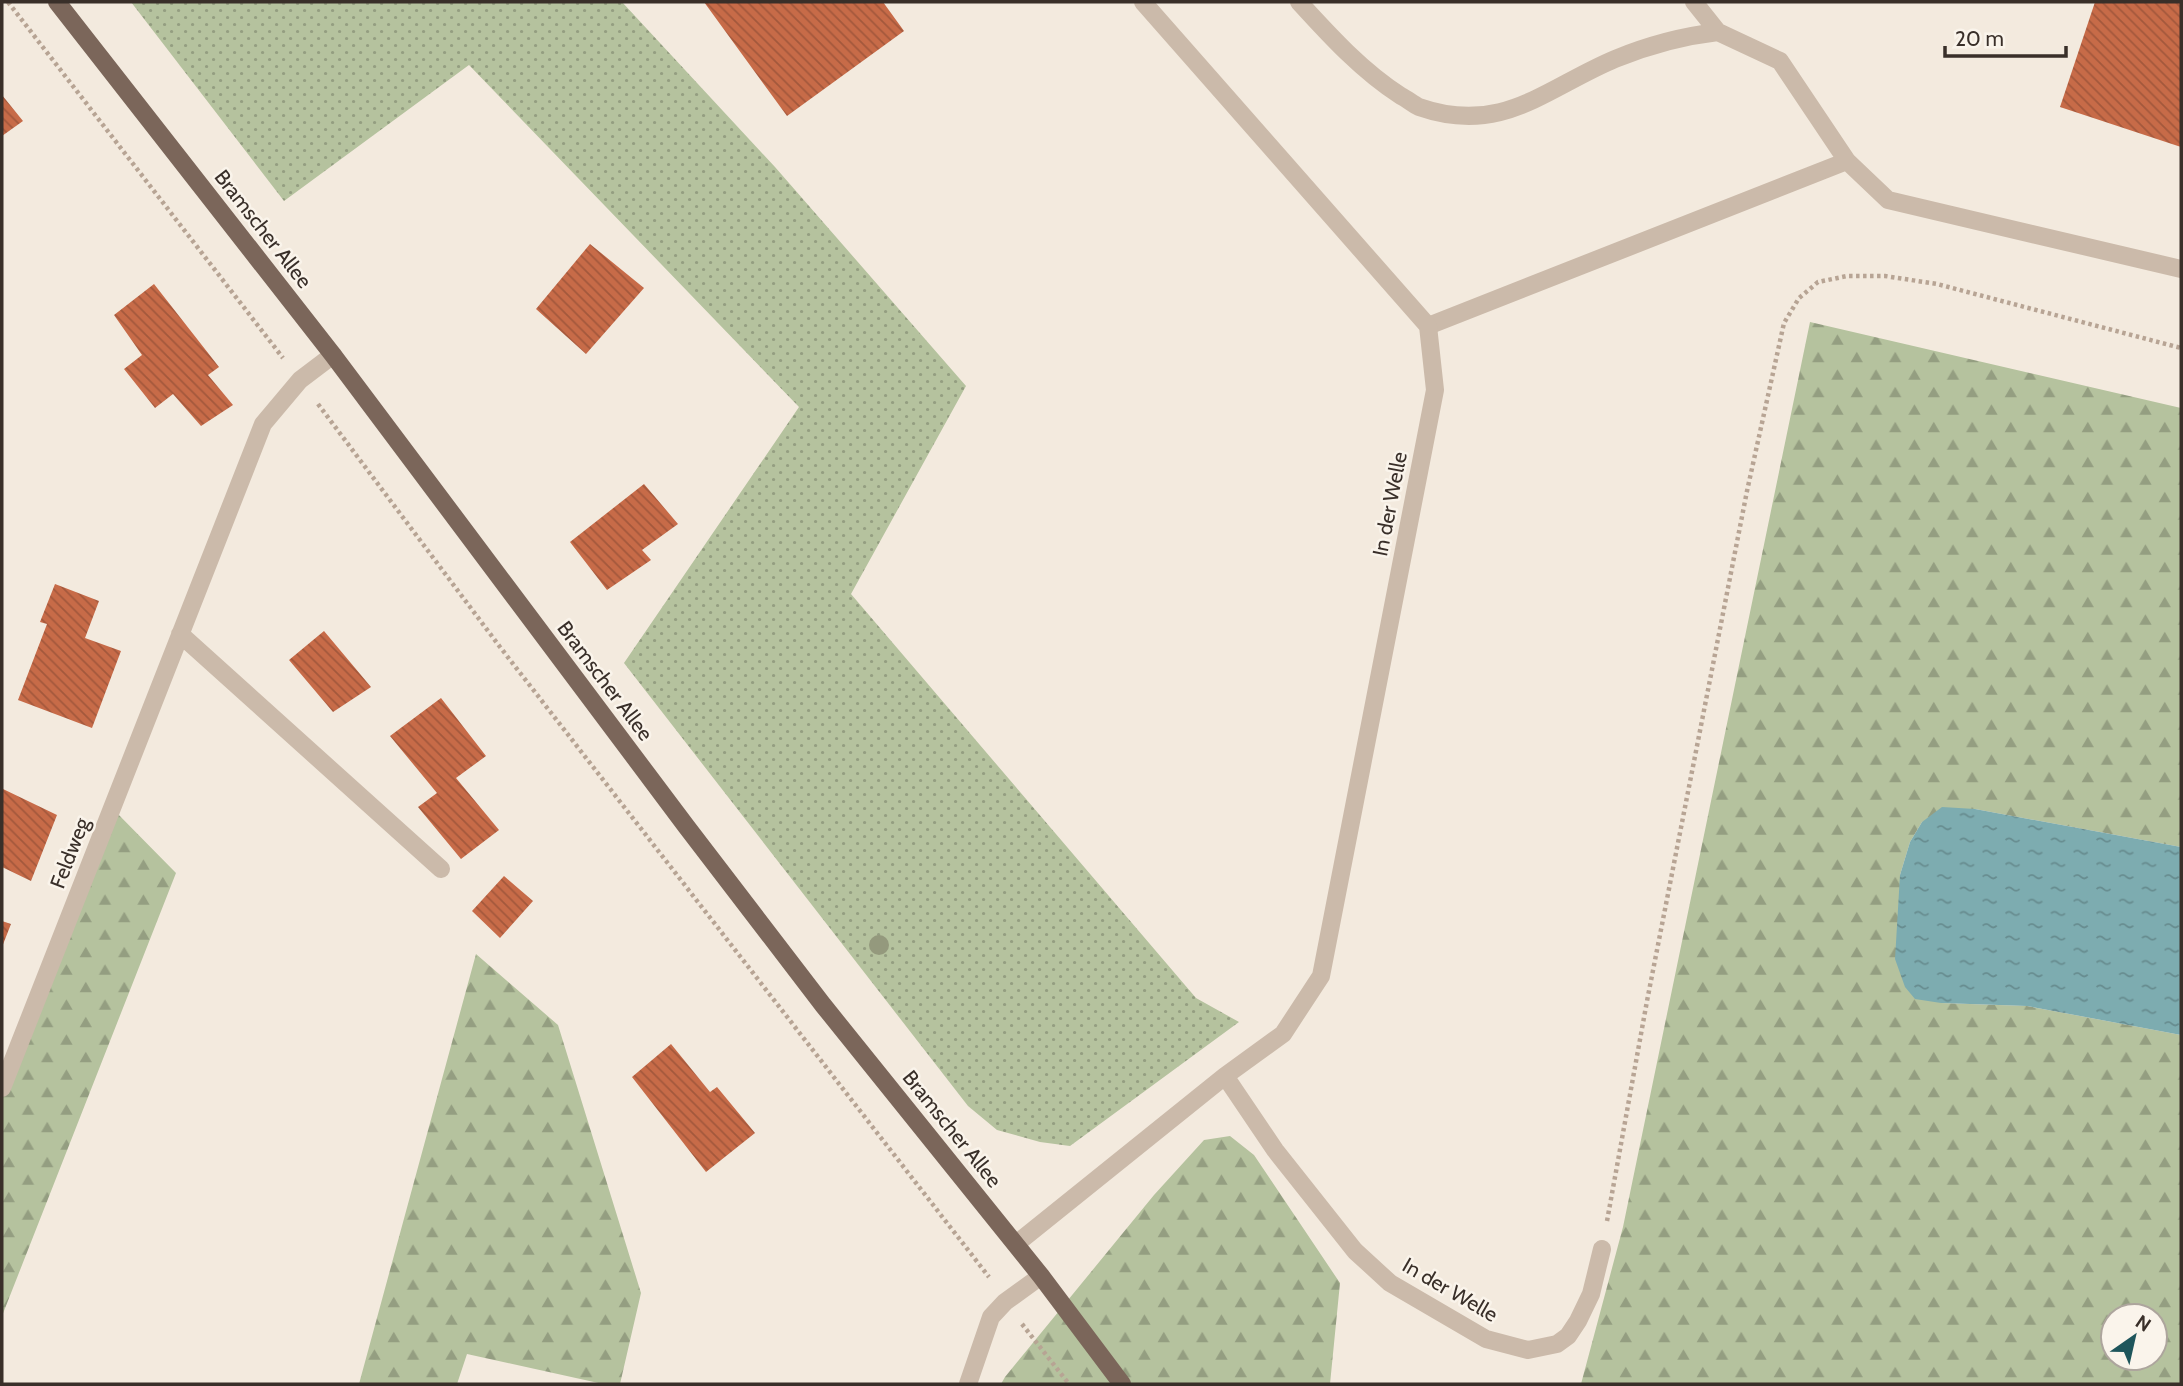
<svg xmlns="http://www.w3.org/2000/svg" width="2183" height="1386" font-family="Cabin,sans-serif">
<style>
.grass{fill:url(#grass-dots)}
.forest{fill:url(#forest-firs);fill-rule:evenodd}
.water{fill:url(#water-ripples)}
.building{fill:url(#building-back-hatch)}
.lines{fill:none;stroke-linecap:round;stroke-linejoin:round}
.path{stroke:#b7a494;stroke-width:4.5;stroke-dasharray:3.5 3.5;stroke-linecap:butt}
.lane{stroke:#cbbaaa;stroke-width:18}
.street{stroke:#cbbaaa;stroke-width:18}
.primary{stroke:#7b665a;stroke-width:18}
.tree{fill:#94997d}
.labels{text-anchor:middle;stroke-width:5;stroke-linejoin:round;paint-order:stroke}
.street-label{font-size:21px;fill:#392f29;stroke:#faf4eb}
</style>
<defs>
<pattern id="grass-dots" width="8" height="8" patternUnits="userSpaceOnUse" patternTransform="scale(1.75)"><rect width="8" height="8" fill="#b5c29e"/><path d="M2 2h.1M6 6h.1" fill="none" stroke="#949e81" stroke-width="1.8" stroke-linecap="round"/></pattern>
<pattern id="forest-firs" width="22" height="20" patternUnits="userSpaceOnUse" patternTransform="scale(1.75)"><rect width="22" height="20" fill="#b5c29e"/><path d="M5 1l3.5 6h-7zM16 11l3.5 6h-7z" fill="#949e81"/></pattern>
<pattern id="water-ripples" width="26" height="14" patternUnits="userSpaceOnUse" patternTransform="scale(1.75)"><rect width="26" height="14" fill="#7dacb0"/><path d="M2 4q2-2 4 0t4 0M15 11q2-2 4 0t4 0" fill="none" stroke="#678c8f"/></pattern>
<pattern id="building-back-hatch" width="6" height="6" patternUnits="userSpaceOnUse" patternTransform="scale(1.75)"><rect width="6" height="6" fill="#c76b48"/><path d="M-1 5l2 2M0 0l6 6M5-1l2 2" fill="none" stroke="#a3583c"/></pattern>
</defs>
<rect width="100%" height="100%" fill="#f3eade"/>
<path class="grass" d="M 131,2 L 622,2 L 775,167 L 966,386 L 851,594 L 1196,998 L 1239,1022 L 1070,1146 L 1040,1142 L 997,1130 L 968,1106 L 624,663 L 799,407 L 469,65 L 284,201 Z"/>
<path class="forest" d="M 1810,322 L 2181,408 L 2181,847 L 1975,809 L 1922,822 L 1910,842 L 1900,875 L 1941,1003 L 2027,1006 L 2181,1035 L 2181,1384 L 1581,1384 L 1623,1227 ZM 2113,1316 L 2155,1316 L 2155,1358 L 2113,1358 Z
M 112,808 L 176,873 L 2,1316 L 2,1088 Z
M 476,954 L 558,1025 L 641,1293 L 620,1384 L 603,1384 L 467,1354 L 457,1384 L 359,1384 Z
M 1230,1136 L 1254,1155 L 1340,1283 L 1330,1384 L 1001,1384 L 1005,1377 L 1154,1195 L 1204,1140 Z"/>
<path class="water" d="M 1942,807 L 1975,809 L 2181,847 L 2181,1035 L 2027,1006 L 1941,1003 L 1915,999 L 1905,987 L 1895,959 L 1900,875 L 1910,842 L 1922,822 Z"/>
<path class="building" d="M 704,2 L 883,2 L 904,31 L 787,116 Z
M 2095,2 L 2181,2 L 2181,147 L 2060,107 Z
M 2,95 L 23,121 L 2,136 Z
M 590,244 L 644,288 L 586,354 L 536,309 Z
M 154,284 L 219,367 L 208,375 L 233,405 L 201,426 L 173,394 L 155,408 L 124,369 L 142,355 L 114,315 Z
M 644,484 L 678,524 L 642,550 L 651,560 L 607,590 L 570,542 Z
M 55,584 L 99,601 L 85,638 L 121,651 L 92,728 L 18,700 L 47,624 L 40,622 Z
M 324,631 L 371,687 L 333,712 L 289,660 Z
M 441,698 L 486,756 L 456,778 L 499,830 L 461,859 L 418,807 L 437,793 L 390,736 Z
M 3,789 L 57,815 L 31,881 L 2,867 Z
M 504,876 L 533,901 L 500,938 L 472,911 Z
M 2,921 L 11,924 L 2,947 Z
M 671,1044 L 710,1092 L 717,1087 L 755,1133 L 706,1172 L 632,1077 Z"/>
<g class="lines">
<path class="path" d="M 8,2 L 283,358
M 318,404 L 500,647 L 989,1277
M 1607,1221 L 1647,1001 L 1747,491 L 1784,323 L 1799,298 L 1818,282 L 1847,276 L 1885,276 L 1937,284 L 2181,348
M 1022,1324 L 1069,1384"/>
<path class="lane" d="M 1299,2 C 1330,36 1362,71 1401,96 C 1407,99 1413,104 1419,107 C 1502,136 1546,88 1615,59 C 1649,45 1683,36 1718,32
M 1694,2 L 1718,32 L 1780,61 L 1847,161 L 1888,200 L 2181,269
M 1428,326 L 1847,161"/>
<path class="street" d="M 180,634 L 441,869
M 1225,1076 L 1275,1150 L 1355,1251 L 1390,1283 L 1486,1339 L 1528,1350 L 1557,1344 L 1568,1336 L 1578,1321 L 1591,1294 L 1602,1249
M 2,1088 L 263,424 L 300,380 L 333,355
M 1016,1244 L 1225,1076 L 1283,1034 L 1321,976 L 1435,390 L 1428,326 L 1143,2
M 968,1384 L 991,1317 L 1005,1302 L 1041,1276"/>
<path class="primary" d="M 57,2 L 333,355 L 686,826 L 823,1005 L 1041,1276 L 1122,1384"/>
</g>
<circle class="tree" cx="879" cy="945" r="10"/>
<g class="labels">
<g class="street-label">
<text transform="translate(263 229) rotate(52)" y="7">Bramscher Allee</text>
<text transform="translate(1390 504) rotate(-79)" y="7">In der Welle</text>
<text transform="translate(605 681) rotate(53)" y="7">Bramscher Allee</text>
<text transform="translate(70 853) rotate(-69)" y="7">Feldweg</text>
<text transform="translate(952 1129) rotate(51)" y="7">Bramscher Allee</text>
<text transform="translate(1450 1290) rotate(30)" y="7">In der Welle</text>
</g>
</g>
<rect width="2183" height="1386" fill="none" stroke="#392f29" stroke-width="7"/>
<g transform="translate(2134 1337) rotate(34)"><circle r="33" fill="#faf4eb" stroke="#ada59d" stroke-width="2"/>
<path d="M0-5L12 26L0 18L-12 26Z" fill="#1e555b"/>
<text y="-10" font-size="19" font-weight="bold" text-anchor="middle" fill="#392f29">N</text>
</g>
<path d="M1945 46v10h121v-10" fill="none" stroke="#392f29" stroke-width="3.5"/>
<text x="1955" y="46" font-size="21" fill="#392f29" stroke="#faf4eb" stroke-width="5" paint-order="stroke">20 m</text>
</svg>
